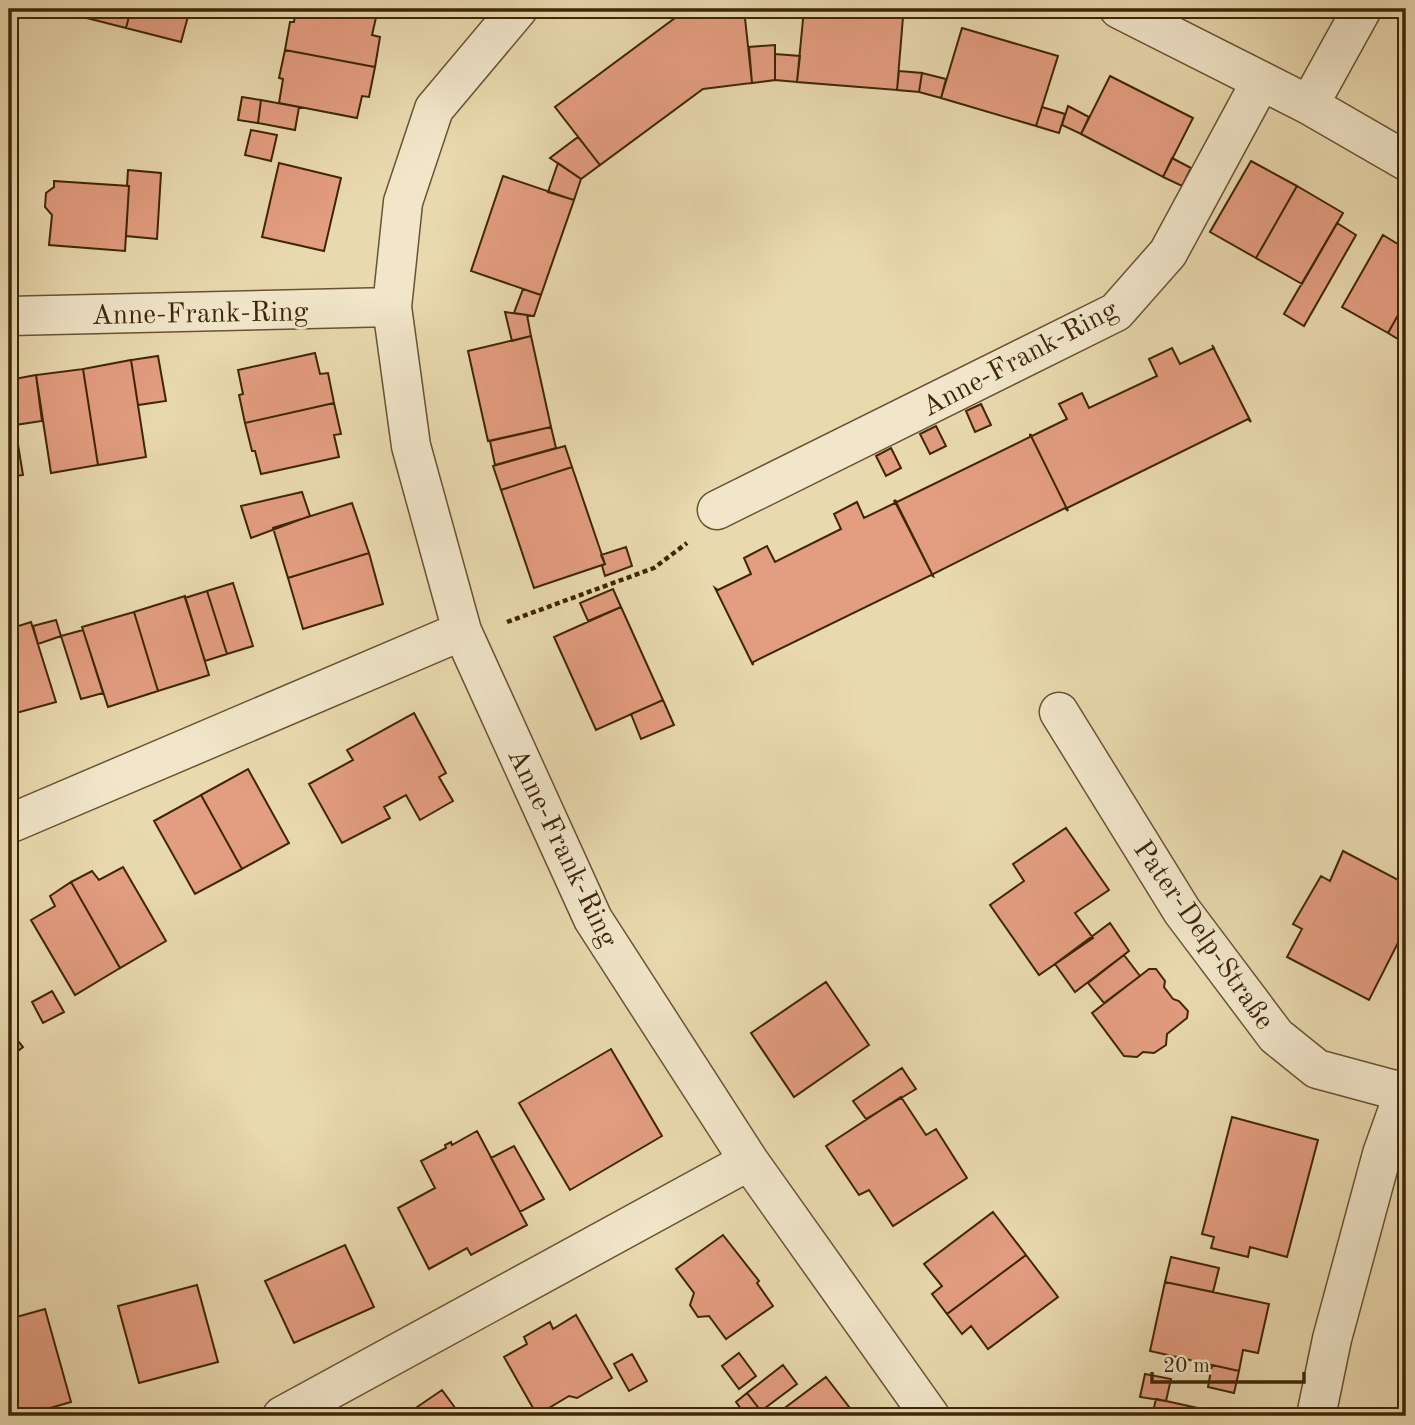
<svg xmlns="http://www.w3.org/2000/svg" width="1415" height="1425" font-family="'Old Standard TT',serif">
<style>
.building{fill:#e39d80;stroke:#3e2608;stroke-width:2}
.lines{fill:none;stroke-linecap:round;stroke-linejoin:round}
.street-casing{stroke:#695332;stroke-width:41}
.path{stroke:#3e2608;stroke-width:4.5;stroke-dasharray:5 3.5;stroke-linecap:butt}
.street{stroke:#f1e6ca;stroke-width:38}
.labels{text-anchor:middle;stroke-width:6;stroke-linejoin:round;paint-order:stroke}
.street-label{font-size:28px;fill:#3e2608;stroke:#f1e6ca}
</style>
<rect width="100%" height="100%" fill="#e9d9ae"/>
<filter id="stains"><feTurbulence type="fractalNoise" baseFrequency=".00286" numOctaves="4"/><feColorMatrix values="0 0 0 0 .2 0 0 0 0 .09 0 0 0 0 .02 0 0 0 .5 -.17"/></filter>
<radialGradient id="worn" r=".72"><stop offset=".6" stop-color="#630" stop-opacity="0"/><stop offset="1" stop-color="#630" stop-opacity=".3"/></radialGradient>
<path class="building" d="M 9,9 L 32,9 L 30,15 Z
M 72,9 L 131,9 L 126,28 L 71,14 Z
M 131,9 L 190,9 L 181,42 L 126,28 Z
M 296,9 L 353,9 L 377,13 L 372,35 L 380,37 L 375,67 L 285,50 L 290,22 L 294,22 Z
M 744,9 L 752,83 L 703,89 L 600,165 L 555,107 L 675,18 Z
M 804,9 L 903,17 L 897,90 L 797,82 Z
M 962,28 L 1058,56 L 1036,126 L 941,98 Z
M 775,45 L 775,80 L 752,83 L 749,47 Z
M 285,50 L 375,67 L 369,97 L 362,96 L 357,118 L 279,103 L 283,79 L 279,78 Z
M 775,54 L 800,56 L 797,82 L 775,80 Z
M 899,71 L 922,73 L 919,92 L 897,90 Z
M 922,73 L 946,79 L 941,98 L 919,92 Z
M 1110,76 L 1193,118 L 1163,177 L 1081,134 Z
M 242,97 L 261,100 L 258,123 L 238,120 Z
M 261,100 L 299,107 L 295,130 L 258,123 Z
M 1068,106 L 1089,117 L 1081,134 L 1062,125 Z
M 1042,107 L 1065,114 L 1059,133 L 1036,126 Z
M 251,130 L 277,135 L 271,161 L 245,155 Z
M 578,137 L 600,165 L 581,179 L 550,158 Z
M 1172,158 L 1191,168 L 1182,186 L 1163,177 Z
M 1251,161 L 1297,186 L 1256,258 L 1210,232 Z
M 279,163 L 341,178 L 324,251 L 262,237 Z
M 558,163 L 581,179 L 574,200 L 548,192 Z
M 128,170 L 161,173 L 157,239 L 126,236 L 129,186 L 127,186 Z
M 503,176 L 574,200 L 541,295 L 471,271 Z
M 54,181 L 129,186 L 125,251 L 49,245 L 52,215 L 45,207 L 46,193 L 54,187 Z
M 1297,186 L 1343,213 L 1302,284 L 1256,258 Z
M 1337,223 L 1356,235 L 1304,326 L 1284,314 Z
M 1383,235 L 1406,249 L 1406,301 L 1388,333 L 1342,307 Z
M 523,289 L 541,295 L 534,316 L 514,313 Z
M 1406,301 L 1406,344 L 1388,333 Z
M 505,312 L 527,315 L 531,336 L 512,341 Z
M 531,336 L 551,427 L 488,441 L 468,351 Z
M 1212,345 L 1251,422 L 1248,419 L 1067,508 L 1068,511 L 1030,434 L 1032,436 L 1067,419 L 1059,404 L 1082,393 L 1089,408 L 1157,376 L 1149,359 L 1172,348 L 1180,364 L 1214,348 Z
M 315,353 L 320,374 L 328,373 L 334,403 L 245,423 L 239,395 L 243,394 L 238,370 Z
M 158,356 L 166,401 L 138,405 L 131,360 Z
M 131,360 L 146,457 L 98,465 L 83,369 Z
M 83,369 L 98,465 L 51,473 L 36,375 Z
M 36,375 L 42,421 L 15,425 L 9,380 Z
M 334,403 L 341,434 L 334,435 L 339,457 L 261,474 L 255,451 L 252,451 L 245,423 Z
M 981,404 L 991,425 L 975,432 L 966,411 Z
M 12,408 L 23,475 L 9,477 L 9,409 Z
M 936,426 L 946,446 L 930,454 L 920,434 Z
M 551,427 L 556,448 L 495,465 L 490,441 Z
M 1030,434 L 1068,511 L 1065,508 L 933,574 L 933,576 L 895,500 L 897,502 L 1030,437 Z
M 565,446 L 572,467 L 501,490 L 493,466 Z
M 891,448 L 901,468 L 886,476 L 876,456 Z
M 572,467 L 605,564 L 534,588 L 501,490 Z
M 302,492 L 310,516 L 251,538 L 241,506 Z
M 894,500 L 933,576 L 931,575 L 753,662 L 753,665 L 715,588 L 718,590 L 751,574 L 744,558 L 767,546 L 775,562 L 841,529 L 834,514 L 857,502 L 864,518 L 895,503 Z
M 352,503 L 369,553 L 288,578 L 273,528 Z
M 626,547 L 632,566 L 605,576 L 602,566 L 605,564 L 601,555 Z
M 369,553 L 383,604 L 303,629 L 288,578 Z
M 233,583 L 253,646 L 227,654 L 207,591 Z
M 613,589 L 621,607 L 588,621 L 580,603 Z
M 207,591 L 227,654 L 205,661 L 185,598 Z
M 185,596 L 209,675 L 158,691 L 134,612 Z
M 621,607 L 663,700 L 596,730 L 554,637 Z
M 134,612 L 158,691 L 108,707 L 82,627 Z
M 56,620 L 61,636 L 38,644 L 33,626 Z
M 31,622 L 56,702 L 9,715 L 9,629 Z
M 83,630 L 103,693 L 81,699 L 61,636 Z
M 663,700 L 674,725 L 641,739 L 631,714 Z
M 414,713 L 446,773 L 439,777 L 453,801 L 420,820 L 406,795 L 384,807 L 390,818 L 342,843 L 309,784 L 353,760 L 347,750 Z
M 248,769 L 289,843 L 242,869 L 201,795 Z
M 201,795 L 242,869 L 195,894 L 154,821 Z
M 1066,828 L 1109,890 L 1075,913 L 1093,938 L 1039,975 L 990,905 L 1024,881 L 1013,864 Z
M 1343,851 L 1406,884 L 1406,927 L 1369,1000 L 1287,957 L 1302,929 L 1293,924 L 1321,876 L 1330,881 Z
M 123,867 L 166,941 L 120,968 L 71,882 L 92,871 L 99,880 Z
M 71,882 L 120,968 L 75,995 L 31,920 L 55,906 L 50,896 Z
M 1110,923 L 1129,951 L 1075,992 L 1055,964 Z
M 1124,955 L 1140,976 L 1104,1003 L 1088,983 Z
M 1149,969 L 1156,969 L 1165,981 L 1164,987 L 1173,999 L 1179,1001 L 1188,1011 L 1187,1018 L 1167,1034 L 1166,1045 L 1154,1053 L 1143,1052 L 1137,1057 L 1124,1056 L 1092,1013 Z
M 826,982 L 869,1045 L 794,1097 L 751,1033 Z
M 52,991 L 64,1012 L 43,1023 L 32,1002 Z
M 9,1030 L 23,1047 L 9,1058 Z
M 611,1049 L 662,1136 L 570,1190 L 519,1103 Z
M 902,1068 L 916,1089 L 866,1119 L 853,1101 Z
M 901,1097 L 926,1135 L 936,1129 L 967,1178 L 893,1226 L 869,1190 L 859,1195 L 826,1146 Z
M 1232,1117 L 1318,1140 L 1287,1257 L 1250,1247 L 1248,1257 L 1211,1248 L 1214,1237 L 1202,1234 Z
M 477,1131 L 527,1225 L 471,1255 L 467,1248 L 429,1269 L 398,1208 L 435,1188 L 421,1161 L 446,1148 L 445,1145 L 451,1142 L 452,1145 Z
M 514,1146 L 544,1199 L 520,1212 L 491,1158 Z
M 993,1212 L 1026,1255 L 947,1314 L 932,1294 L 942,1286 L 924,1264 Z
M 723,1235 L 759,1281 L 757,1283 L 773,1306 L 726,1339 L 709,1316 L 698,1317 L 690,1305 L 694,1293 L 676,1269 Z
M 345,1245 L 374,1307 L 294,1343 L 265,1281 Z
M 1026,1255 L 1058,1297 L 988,1349 L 971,1326 L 962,1334 L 947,1314 Z
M 1171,1257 L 1219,1268 L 1213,1292 L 1165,1282 Z
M 1165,1282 L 1269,1304 L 1258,1353 L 1243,1350 L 1239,1371 L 1150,1351 Z
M 197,1285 L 218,1362 L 139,1383 L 118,1306 Z
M 45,1309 L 71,1402 L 22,1416 L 9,1416 L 9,1319 Z
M 576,1315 L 612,1378 L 577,1398 L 569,1396 L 537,1415 L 504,1357 L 527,1344 L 524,1337 L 550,1322 L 553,1329 Z
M 739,1353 L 756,1376 L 739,1389 L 722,1366 Z
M 632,1354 L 647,1381 L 629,1391 L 614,1364 Z
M 783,1365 L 797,1384 L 761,1411 L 747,1393 Z
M 1212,1365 L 1239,1371 L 1234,1393 L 1208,1387 Z
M 1145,1374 L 1171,1379 L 1166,1401 L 1140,1397 Z
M 826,1377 L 856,1416 L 774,1416 Z
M 442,1390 L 461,1416 L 404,1416 Z
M 747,1393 L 761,1411 L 754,1416 L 746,1416 L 736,1402 Z
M 1156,1399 L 1166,1401 L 1234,1416 L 1152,1416 Z"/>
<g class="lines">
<g class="street-casing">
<path id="street" d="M 518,9 L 434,109 L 403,202 L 392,307 L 411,446 L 462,631 L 593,919 L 749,1161 L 930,1416
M 1119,9 L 1309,105 L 1406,161
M 1309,105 L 1362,9
M 9,316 L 392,307
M 717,510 L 1116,312 L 1168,253 L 1261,81
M 1059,712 L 1182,911 L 1276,1036 L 1317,1069 L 1406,1093
M 9,824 L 462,631
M 282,1416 L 749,1161
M 1316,1416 L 1332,1339 L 1382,1154 L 1406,1087"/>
</g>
<path class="path" d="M 507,622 L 654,568 L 687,543"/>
<use href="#street" class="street"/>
</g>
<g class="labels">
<g class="street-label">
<text transform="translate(200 312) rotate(-1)" y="10">Anne-Frank-Ring</text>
<text transform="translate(1019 357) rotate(-28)" y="10">Anne-Frank-Ring</text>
<text transform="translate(564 847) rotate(64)" y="10">Anne-Frank-Ring</text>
<text transform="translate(1205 934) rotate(55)" y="10">Pater-Delp-Straße</text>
</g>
</g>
<rect width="1415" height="1425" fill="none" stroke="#e9d9ae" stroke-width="35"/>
<rect x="10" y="10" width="1394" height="1404" fill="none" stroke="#3e2608" stroke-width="3.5"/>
<rect x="18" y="18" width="1380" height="1390" fill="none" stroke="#3e2608" stroke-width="2"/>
<path d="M1152 1372v10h152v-10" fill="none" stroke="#3e2608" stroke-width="3.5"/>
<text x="1163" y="1372" font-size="21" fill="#3e2608" stroke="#f1e6ca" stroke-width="5" paint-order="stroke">20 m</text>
<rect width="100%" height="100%" filter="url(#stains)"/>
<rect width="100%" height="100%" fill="url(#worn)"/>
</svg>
